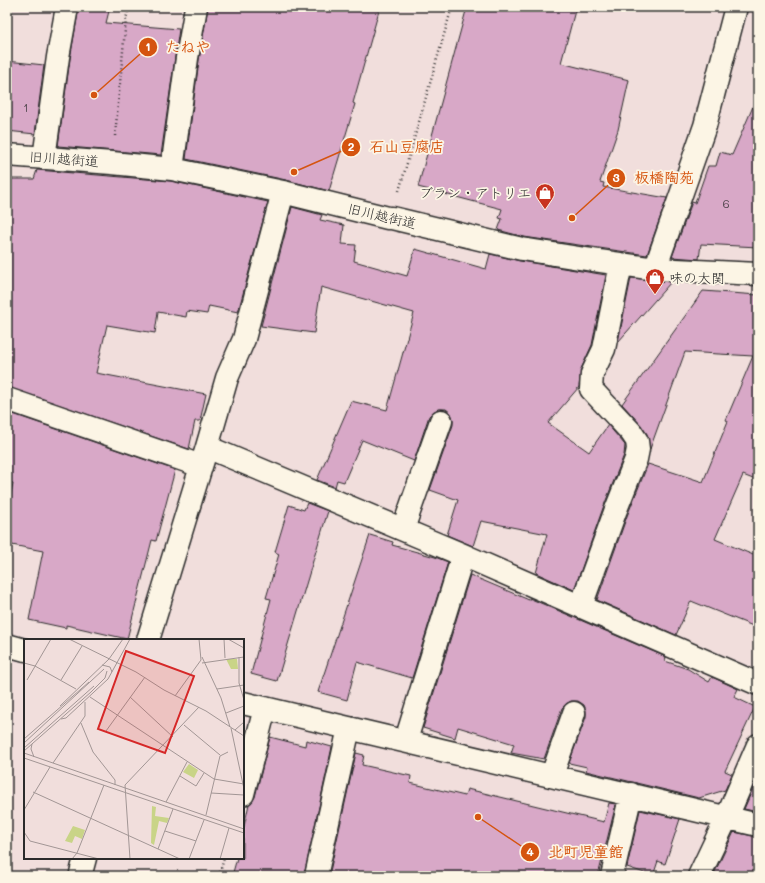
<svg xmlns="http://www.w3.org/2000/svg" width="765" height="883" font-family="Mali,'Klee One',sans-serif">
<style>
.building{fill:#d8a8c7;stroke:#2b2b2b}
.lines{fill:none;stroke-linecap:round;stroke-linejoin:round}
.minor-casing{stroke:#2b2b2b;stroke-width:25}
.path{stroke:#2b2b2b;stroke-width:2.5;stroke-dasharray:1 3;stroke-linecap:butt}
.minor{stroke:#fcf5e5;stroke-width:22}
.labels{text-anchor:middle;stroke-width:3.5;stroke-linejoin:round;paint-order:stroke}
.number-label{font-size:12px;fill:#564a52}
.street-label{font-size:14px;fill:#2b2b2b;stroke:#fcf5e5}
.poi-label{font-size:14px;fill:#2b2b2b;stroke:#fcf5e5;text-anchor:end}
.inset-road{fill:none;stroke:#a29695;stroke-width:1}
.view{fill:#d62828;fill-opacity:0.15;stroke:#d62828;stroke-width:2}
.inset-edge{fill:none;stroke:#2b2b2b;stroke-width:2}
.leader{fill:none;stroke:#d5540f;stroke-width:1.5}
.callout-dot{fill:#d5540f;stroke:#fcf5e5;stroke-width:1.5}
.mark-label{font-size:12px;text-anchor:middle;font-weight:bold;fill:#fff}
.callout-label{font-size:15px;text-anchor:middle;font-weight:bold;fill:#d5540f;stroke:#fcf5e5;stroke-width:3.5;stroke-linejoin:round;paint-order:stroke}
</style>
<rect width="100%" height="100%" fill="#f1dedc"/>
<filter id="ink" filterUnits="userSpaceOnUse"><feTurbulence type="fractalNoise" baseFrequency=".025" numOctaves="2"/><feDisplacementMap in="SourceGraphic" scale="8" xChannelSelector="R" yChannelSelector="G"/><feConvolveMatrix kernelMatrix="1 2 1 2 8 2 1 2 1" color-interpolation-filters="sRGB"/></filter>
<g filter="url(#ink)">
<path class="building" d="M 79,7 L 110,7 L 106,23 L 179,29 L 161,155 L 58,146 L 70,59 Z
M 208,7 L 380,7 L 353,103 L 355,104 L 329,191 L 286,180 L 186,159 L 199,60 Z
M 467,7 L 576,7 L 561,63 L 629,80 L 618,130 L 600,182 L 604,183 L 603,187 L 667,198 L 647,255 L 524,237 L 498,230 L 502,219 L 499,218 L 502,209 L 418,187 Z
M 7,61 L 44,65 L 35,134 L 7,131 Z
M 758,95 L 758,247 L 701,244 L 699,259 L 672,257 L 692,202 L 695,203 L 708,166 L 716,166 L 720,152 L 732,155 Z
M 37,170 L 170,181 L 268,202 L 238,312 L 209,306 L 207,314 L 187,311 L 186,317 L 158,312 L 155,333 L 107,325 L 96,373 L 206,394 L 200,421 L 195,421 L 189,449 L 7,387 L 7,179 L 34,179 Z
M 292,207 L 322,215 L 320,220 L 344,225 L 342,244 L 356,245 L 354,261 L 407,276 L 415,249 L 486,269 L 490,254 L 520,261 L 606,275 L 592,345 L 581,369 L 579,387 L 548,423 L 589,452 L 608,425 L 625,445 L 624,455 L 603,508 L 574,590 L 536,573 L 547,534 L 481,521 L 473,546 L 447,535 L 458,500 L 430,490 L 453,425 L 453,419 L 451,413 L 446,409 L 438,409 L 433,412 L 429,416 L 414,461 L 362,440 L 344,482 L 337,480 L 335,487 L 317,480 L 351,401 L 387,410 L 414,313 L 321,287 L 314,333 L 261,326 Z
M 631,278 L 671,282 L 618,342 Z
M 703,291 L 758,295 L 758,481 L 743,475 L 715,539 L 758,557 L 758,628 L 691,601 L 676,635 L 597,600 L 627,516 L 648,464 L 703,482 L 728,421 L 726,420 L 753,356 L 685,352 L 650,449 L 647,434 L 640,424 L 622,404 Z
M 7,412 L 175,470 L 156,541 L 152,540 L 127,639 L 66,625 L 66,628 L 29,620 L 43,551 L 7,544 L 7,513 L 13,483 L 7,482 Z
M 307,503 L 328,511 L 277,681 L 251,674 L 271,599 L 266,598 L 279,554 L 275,552 L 289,505 L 304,510 Z
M 370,535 L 393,542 L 392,545 L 435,557 L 448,562 L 412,678 L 357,662 L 347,700 L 318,692 Z
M 470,575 L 529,600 L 529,598 L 666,657 L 665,661 L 688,669 L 709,682 L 712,677 L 738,689 L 734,697 L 755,707 L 725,771 L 732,774 L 725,790 L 699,798 L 586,771 L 587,767 L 569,763 L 586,717 L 586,710 L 584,705 L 578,701 L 571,701 L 566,704 L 562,708 L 544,759 L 511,753 L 514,744 L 458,727 L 455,738 L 423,728 Z
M 270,737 L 305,746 L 306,740 L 332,747 L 304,876 L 232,876 L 237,858 L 243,858 L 243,831 L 249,804 L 252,802 L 255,797 Z
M 356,753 L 364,755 L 362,765 L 411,776 L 410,783 L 465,796 L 467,789 L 604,822 L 609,803 L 616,804 L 598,876 L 329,876 Z
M 758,777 L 758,812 L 744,809 Z
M 640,810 L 680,819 L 665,864 L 658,861 L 653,876 L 627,867 Z
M 734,832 L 758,837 L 758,876 L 713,876 Z"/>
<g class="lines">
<g class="minor-casing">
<path id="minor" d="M 7,155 L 112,163 L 172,169 L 283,192 L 388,218 L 392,218 L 522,249 L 579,258 L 655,269 L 758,274
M 44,158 L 58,57 L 67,7
M 172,169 L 187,58 L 196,7
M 655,269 L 705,126 L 736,7
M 7,399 L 201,466
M 207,447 L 463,555 L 758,684
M 403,529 L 441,421
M 581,606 L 615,512 L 636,459 L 638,449 L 637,441 L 631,432 L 591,389 L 592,374 L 604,349 L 621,264
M 148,640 L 207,447 L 227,378 L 244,339 L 283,192
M 7,645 L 25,650
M 243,703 L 758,825
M 406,740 L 463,555
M 552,775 L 574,713
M 243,794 L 265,708
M 81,873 L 85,858
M 316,876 L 349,728
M 612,876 L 631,794
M 699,876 L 727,817 L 758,745"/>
</g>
<path class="path" d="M 115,136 L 126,19 L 129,7
M 399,191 L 452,7
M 7,875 L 11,876
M 219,876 L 224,858"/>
<use href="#minor" class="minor"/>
</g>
</g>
<defs>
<g id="shop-pin" transform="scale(1)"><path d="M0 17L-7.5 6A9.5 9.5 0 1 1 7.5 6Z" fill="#c8321e" stroke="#fcf5e5"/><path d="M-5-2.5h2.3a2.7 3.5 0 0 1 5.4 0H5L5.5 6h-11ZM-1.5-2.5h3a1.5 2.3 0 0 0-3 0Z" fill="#fff"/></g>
</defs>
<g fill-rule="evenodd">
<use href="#shop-pin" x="545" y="193"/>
<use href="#shop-pin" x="655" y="278"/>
</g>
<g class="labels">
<g class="number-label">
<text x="26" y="112">1</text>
<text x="726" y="208">6</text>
</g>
<g class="street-label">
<text transform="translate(64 159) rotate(4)" y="5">旧川越街道</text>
<text transform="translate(382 216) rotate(13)" y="5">旧川越街道</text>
</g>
<g class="poi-label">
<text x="531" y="198">ブラン・アトリエ</text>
<text x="669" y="283" text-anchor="start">味の大関</text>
</g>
</g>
<g transform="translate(24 639)">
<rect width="220" height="220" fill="#f1dedc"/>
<path d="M 202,20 L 213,20 L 214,30 L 207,30 Z" fill="#c9d487"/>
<path d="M 165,125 L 174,131 L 170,139 L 159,133 ZM 128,167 L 132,168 L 131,177 L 145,179 L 143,184 L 135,182 L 130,206 L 127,204 ZM 49,187 L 61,191 L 58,200 L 51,197 L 48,204 L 41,202 Z" fill="#c9d487"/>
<path class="inset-road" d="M 45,0 L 112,33 L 140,51 L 182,72 L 220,97M 200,0 L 201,19M 204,0 L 220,9M 178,18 L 197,59 L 206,88M 215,18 L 215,44 L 220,61M 0,24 L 11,27 L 52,50M 178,24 L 220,18M 78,26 L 86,28 L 88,33M 3,41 L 27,0M 37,41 L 58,7M 193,50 L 220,46M 151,57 L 177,21 L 175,0M 66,58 L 190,140 L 220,145M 106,58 L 149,98M 36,67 L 85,20 L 99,0M 202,74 L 220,67M 37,80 L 42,79 L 84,40 L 106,0M 57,84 L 69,113 L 91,141 L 91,146M 160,86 L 196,116M 207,89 L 220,150M 211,91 L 220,83M 82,92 L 121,38M 0,100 L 65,43M 0,104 L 80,30M 8,105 L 7,110 L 10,118M 0,109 L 70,47M 0,112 L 67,53 L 81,39 L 83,32M 0,114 L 220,190M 0,119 L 220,194M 29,124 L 61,77 L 61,63M 156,137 L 172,147 L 180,134M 9,153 L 156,220M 187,154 L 220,156M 142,163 L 163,123M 0,171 L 26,128M 182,176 L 196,117 L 204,113M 141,192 L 172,202M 0,193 L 6,202 L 75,220M 134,210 L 149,170M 48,220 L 53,214 L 80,146M 106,220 L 101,146 L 175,68M 165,220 L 180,181M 196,220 L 205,189"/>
<path class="view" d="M 102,12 L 170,37 L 141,114 L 74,90 Z"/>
<rect width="220" height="220" class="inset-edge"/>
</g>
<path class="leader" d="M94 95L148 47M294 172L351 147M572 218L616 178M478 817L530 852"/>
<g class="callout-dot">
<circle cx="94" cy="95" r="4"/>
<circle cx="294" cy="172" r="4"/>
<circle cx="572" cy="218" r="4"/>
<circle cx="478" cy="817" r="4"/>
<circle cx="148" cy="47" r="10"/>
<circle cx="351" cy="147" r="10"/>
<circle cx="616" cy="178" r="10"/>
<circle cx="530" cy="852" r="10"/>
</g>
<g class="mark-label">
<text x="148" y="51">1</text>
<text x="351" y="151">2</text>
<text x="616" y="182">3</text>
<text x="530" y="856">4</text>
</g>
<g class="callout-label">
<text x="188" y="52">たねや</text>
<text x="407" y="152">石山豆腐店</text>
<text x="664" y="183">板橋陶苑</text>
<text x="586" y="857">北町児童館</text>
</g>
<rect width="765" height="883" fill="none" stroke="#fcf5e5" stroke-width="24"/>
<rect x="12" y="12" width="741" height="859" fill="none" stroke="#2b2b2b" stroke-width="1.5" filter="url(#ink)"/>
</svg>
